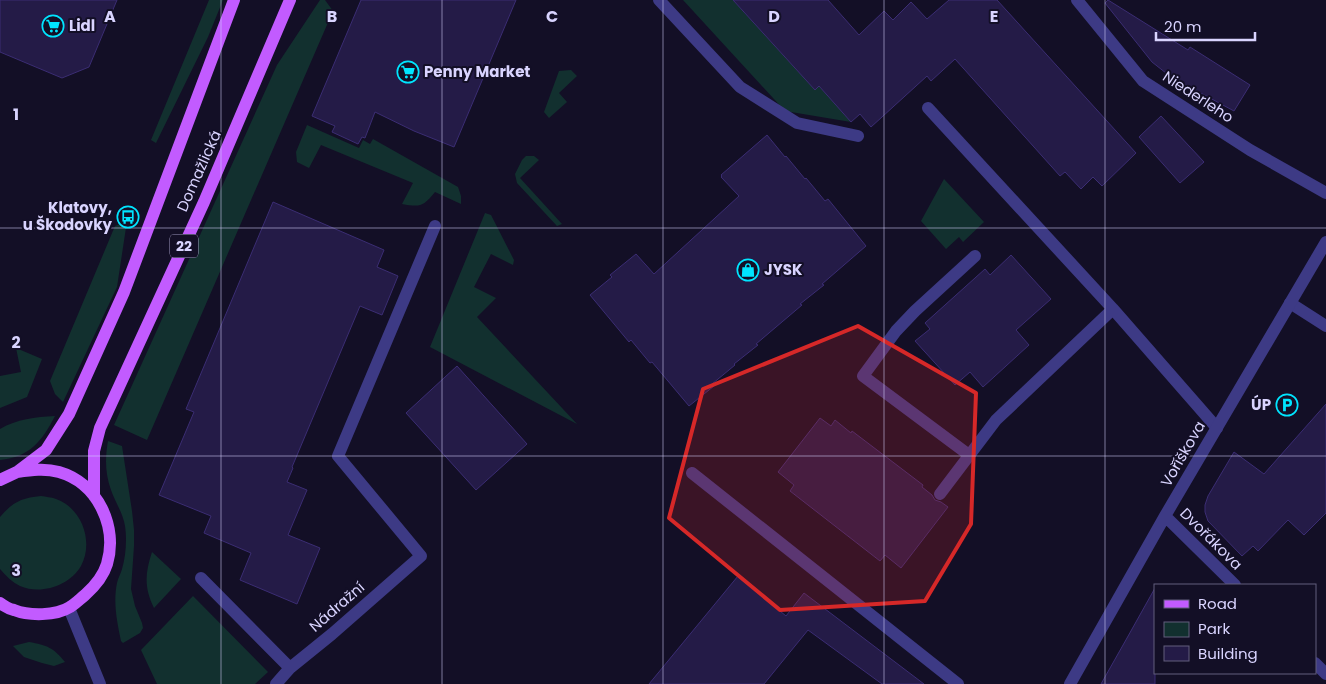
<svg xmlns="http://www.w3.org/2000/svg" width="1326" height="684" font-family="Poppins,sans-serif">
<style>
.green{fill:#12302f}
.building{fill:#241b47;stroke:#3b2d73}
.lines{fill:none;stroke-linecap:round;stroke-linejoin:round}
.service{stroke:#3d3a85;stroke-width:12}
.minor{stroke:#3d3a85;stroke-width:12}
.tertiary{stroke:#3d3a85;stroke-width:12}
.primary{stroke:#c25bff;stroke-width:12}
.marked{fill:#d62828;fill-opacity:0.2;stroke:#d62828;stroke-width:4;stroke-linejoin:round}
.grid{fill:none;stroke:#d9d4ff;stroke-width:1;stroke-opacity:0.55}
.labels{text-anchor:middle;stroke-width:4;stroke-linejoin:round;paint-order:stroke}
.shield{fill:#130f26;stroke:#9e99be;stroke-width:1}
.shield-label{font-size:14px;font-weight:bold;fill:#d9d4ff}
.poi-label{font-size:15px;font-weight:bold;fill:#d9d4ff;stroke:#130f26;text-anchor:start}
.street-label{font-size:15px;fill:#d9d4ff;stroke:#130f26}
.grid-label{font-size:16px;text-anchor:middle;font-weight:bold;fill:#d9d4ff;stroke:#130f26;stroke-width:4;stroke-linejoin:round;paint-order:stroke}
</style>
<rect width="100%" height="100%" fill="#130f26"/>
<path class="green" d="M 209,0 L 223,0 L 208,37 L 156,143 L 151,140 Z
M 320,0 L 325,0 L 333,11 L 147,440 L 114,425 L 277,65 Z
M 683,0 L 733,0 L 815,90 L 819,86 L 851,122 L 785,111 Z
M 571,70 L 577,76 L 559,93 L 567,102 L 549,118 L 544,112 L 559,71 Z
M 307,125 L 359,148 L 363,140 L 370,144 L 373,139 L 458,187 L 461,196 L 461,204 L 435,192 C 423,207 420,207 402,204 L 413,183 L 321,145 L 309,168 L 297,162 L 296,152 Z
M 526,156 L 534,156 L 539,160 L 520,178 L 562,224 L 557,226 L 517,183 L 515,174 L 522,160 Z
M 944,179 L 984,222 L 963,242 L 959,237 L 946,249 L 921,221 Z
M 485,213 L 491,215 L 514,260 L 513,265 L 491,254 L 474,287 L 496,298 L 477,317 L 577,424 L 430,347 Z
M 127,221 L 117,287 L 63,402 L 55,394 L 50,381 L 115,226 Z
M 16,348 L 42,359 L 27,397 L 0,408 L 0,376 L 21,372 Z
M 55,416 C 42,441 30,457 0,460 L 0,429 C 17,419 35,417 55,416 Z
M 108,441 L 122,446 L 132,511 L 134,530 L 134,546 L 131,589 L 135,606 L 142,623 L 143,628 L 140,633 L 123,643 L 121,641 C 117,621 113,603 117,583 C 118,578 121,573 122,569 C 126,556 127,539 125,526 C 123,513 115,502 111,490 C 105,473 105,458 108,441 Z
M 41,496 C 46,497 51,497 56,499 C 82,508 94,542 81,566 C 69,586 41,595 20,586 C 12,582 6,576 0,569 L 0,517 C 13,502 21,498 41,496 Z
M 152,552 L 181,579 L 154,608 C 144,588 145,573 152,552 Z
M 193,596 L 268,672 L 255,684 L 157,684 L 141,650 Z
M 29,642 C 47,645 54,648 65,662 L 54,666 L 42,663 L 24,657 L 13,646 Z"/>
<path class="building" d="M 0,0 L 117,0 L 89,67 L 62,78 L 0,52 Z
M 361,0 L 516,0 L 454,147 L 414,131 L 375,112 L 365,138 L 362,137 L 358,144 L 332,132 L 335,126 L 312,116 Z
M 733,0 L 828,0 L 859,35 L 884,11 L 893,20 L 911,2 L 927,19 L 949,0 L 997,0 L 1136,153 L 1102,186 L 1093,177 L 1081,189 L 1065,172 L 1060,176 L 955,59 L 931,81 L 927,76 L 871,127 L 860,114 L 851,122 L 819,86 L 815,90 Z
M 1108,0 L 1188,50 L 1190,47 L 1250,85 L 1234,111 L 1171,77 L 1152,62 L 1105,3 Z
M 1161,116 L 1204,162 L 1180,183 L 1139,137 Z
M 767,135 L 785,157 L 786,156 L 805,179 L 806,178 L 825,201 L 828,199 L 866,246 L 822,284 L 824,285 L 800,304 L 802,305 L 756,344 L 758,345 L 734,364 L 735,365 L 712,384 L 714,386 L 689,406 L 652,362 L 650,363 L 631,340 L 629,342 L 590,295 L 612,277 L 610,275 L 636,254 L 654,274 L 739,196 L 721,177 L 722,176 L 721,175 Z
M 273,202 L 384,250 L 377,267 L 398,276 L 382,315 L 360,306 L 292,467 L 293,468 L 287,482 L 307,490 L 288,535 L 320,548 L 297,604 L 240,580 L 251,553 L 204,533 L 211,516 L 159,495 L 194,412 L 186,409 Z
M 1011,255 L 1051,299 L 1016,330 L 1029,345 L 983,387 L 970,372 L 955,385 L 915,341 L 930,329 L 925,323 L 985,269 L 990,275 Z
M 457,366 L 527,444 L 476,490 L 406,413 Z
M 1326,404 L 1326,513 L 1304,535 L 1288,520 L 1258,551 L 1253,546 L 1242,556 L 1208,521 L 1205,512 L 1205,505 L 1208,496 L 1234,452 L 1264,474 Z
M 820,418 L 831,426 L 835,420 L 851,433 L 852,431 L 923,485 L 922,487 L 932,495 L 935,500 L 941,502 L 948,507 L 901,568 L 885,555 L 880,561 L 790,491 L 794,485 L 778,472 Z
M 738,576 L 786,616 L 804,593 L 924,684 L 882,684 L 808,630 L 764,684 L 649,684 Z
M 1155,588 L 1155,684 L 1101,684 L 1127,638 Z"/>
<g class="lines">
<path class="service" d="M 659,0 L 740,87 L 797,123 L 858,136
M 928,108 L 1113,309 L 1217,428
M 1290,303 L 1326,326
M 969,455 L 863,376 L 896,331 L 915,311 L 975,256
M 692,473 L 958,684
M 940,494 L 996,420 L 1113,309
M 201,578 L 290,668
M 276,684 L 290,668 L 332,634 L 421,556 L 338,456 L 435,226"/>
<path class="minor" d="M 1077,0 L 1143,81 L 1250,150 L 1326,193
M 1165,516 L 1235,585
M 1315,663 L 1326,674
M 1070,684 L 1165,516 L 1326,242"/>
<path class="tertiary" d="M 69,608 L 100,684"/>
<path class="primary" d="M 0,480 L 17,472 L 46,450 L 69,414 L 124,292 L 234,0
M 94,496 L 94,451 L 100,428 L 204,202 L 290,0
M 0,603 C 4,606 9,609 14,610 C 29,616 56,616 70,607 C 75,604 80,599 85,595 C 94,587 103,577 107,564 C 118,527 98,483 59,472 C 45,468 31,470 17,472"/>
</g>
<path class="marked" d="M 858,326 L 976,393 L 971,524 L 925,601 L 780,610 L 669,518 L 703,389 Z"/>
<path class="grid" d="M 221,0 L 221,684M 442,0 L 442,684M 663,0 L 663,684M 884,0 L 884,684M 1105,0 L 1105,684M 0,228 L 1326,228M 0,456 L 1326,456"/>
<defs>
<g id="supermarket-ring" transform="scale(1.125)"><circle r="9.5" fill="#130f26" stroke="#00e5ff" stroke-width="1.5"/><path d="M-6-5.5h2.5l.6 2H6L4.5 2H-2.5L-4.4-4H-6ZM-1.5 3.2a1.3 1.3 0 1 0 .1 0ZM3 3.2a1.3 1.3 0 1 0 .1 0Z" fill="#00e5ff"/></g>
<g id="bus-ring" transform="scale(1.125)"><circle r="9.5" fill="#130f26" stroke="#00e5ff" stroke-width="1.5"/><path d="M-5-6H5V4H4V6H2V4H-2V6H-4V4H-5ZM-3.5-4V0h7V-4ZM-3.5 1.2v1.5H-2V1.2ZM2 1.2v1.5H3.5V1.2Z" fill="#00e5ff"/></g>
<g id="shop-ring" transform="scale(1.125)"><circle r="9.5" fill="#130f26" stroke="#00e5ff" stroke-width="1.5"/><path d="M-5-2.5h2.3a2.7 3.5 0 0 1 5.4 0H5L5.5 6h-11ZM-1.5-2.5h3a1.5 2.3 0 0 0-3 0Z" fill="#00e5ff"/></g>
<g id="parking-ring" transform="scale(1.125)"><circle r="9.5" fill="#130f26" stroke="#00e5ff" stroke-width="1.5"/><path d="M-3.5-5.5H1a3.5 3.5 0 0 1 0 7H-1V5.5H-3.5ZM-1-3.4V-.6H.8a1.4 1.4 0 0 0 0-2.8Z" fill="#00e5ff"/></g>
</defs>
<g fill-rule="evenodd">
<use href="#supermarket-ring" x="53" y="26"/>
<use href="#supermarket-ring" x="408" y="72"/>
<use href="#bus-ring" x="128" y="217"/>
<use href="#shop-ring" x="748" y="270"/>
<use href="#parking-ring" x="1287" y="405"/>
</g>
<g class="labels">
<rect class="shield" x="170" y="234.5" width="28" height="23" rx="4"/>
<g class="shield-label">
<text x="184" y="251">22</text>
</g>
<g class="poi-label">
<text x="69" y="31">Lidl</text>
<text x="424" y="77">Penny Market</text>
<text x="112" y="213" text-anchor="end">Klatovy,<tspan x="112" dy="17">u Škodovky</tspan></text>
<text x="764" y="275">JYSK</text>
<text x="1271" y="410" text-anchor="end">ÚP</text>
</g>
<g class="street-label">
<text transform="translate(1198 97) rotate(33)" y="5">Niederleho</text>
<text transform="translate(199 171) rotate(-66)" y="5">Domažlická</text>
<text transform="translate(1183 454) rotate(-60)" y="5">Voříškova</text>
<text transform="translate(1211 539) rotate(45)" y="5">Dvořákova</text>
<text transform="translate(337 607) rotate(-41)" y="5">Nádražní</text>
</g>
</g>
<g class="grid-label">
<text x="110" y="22">A</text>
<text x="332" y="22">B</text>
<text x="552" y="22">C</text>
<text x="774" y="22">D</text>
<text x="994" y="22">E</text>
<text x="16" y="120">1</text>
<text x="16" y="348">2</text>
<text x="16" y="576">3</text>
</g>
<rect x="1154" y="584" width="162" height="90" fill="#130f26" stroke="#625e7d"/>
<rect x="1164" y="600" width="25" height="8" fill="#c25bff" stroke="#625e7d"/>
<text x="1198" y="609" font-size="15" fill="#d9d4ff">Road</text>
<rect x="1164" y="622" width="25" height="15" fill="#12302f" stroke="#625e7d"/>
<text x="1198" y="634" font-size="15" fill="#d9d4ff">Park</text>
<rect x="1164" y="646" width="25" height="15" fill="#241b47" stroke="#625e7d"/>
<text x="1198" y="659" font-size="15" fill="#d9d4ff">Building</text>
<path d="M1156 32v8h99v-8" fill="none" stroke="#d9d4ff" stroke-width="2.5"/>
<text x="1164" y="32" font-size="15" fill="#d9d4ff" stroke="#130f26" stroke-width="4" paint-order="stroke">20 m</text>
</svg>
